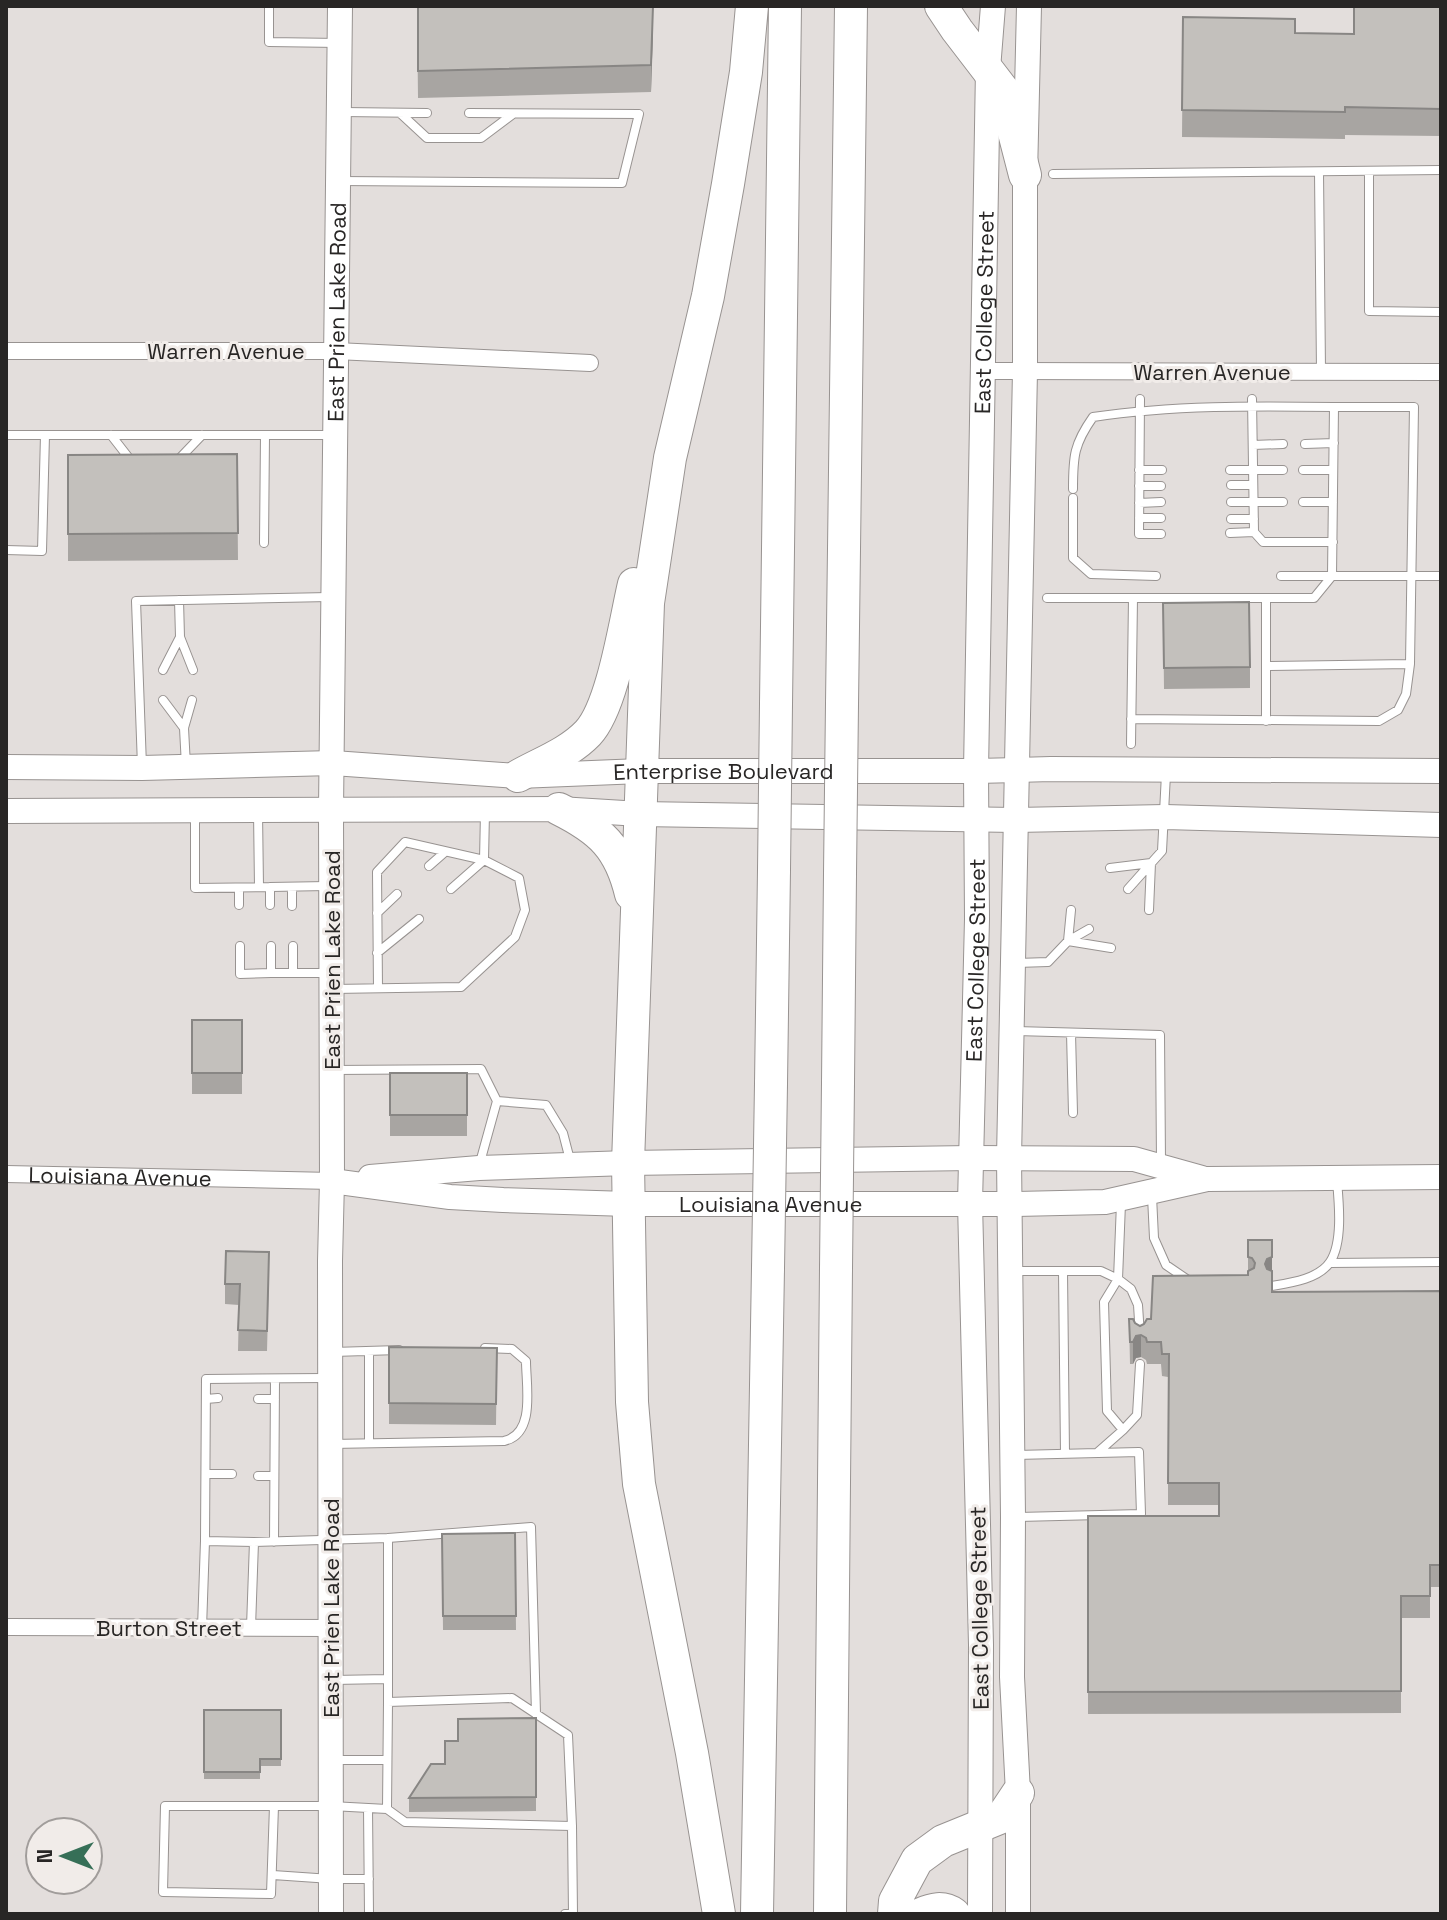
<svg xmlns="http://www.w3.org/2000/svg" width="1447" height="1920" font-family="'Space Grotesk',sans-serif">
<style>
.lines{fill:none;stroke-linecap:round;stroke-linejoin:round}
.lane-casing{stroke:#989391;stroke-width:10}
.street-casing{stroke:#989391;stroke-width:18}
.secondary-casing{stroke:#989391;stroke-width:26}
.highway-casing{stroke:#989391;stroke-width:34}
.lane{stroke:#fff;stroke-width:8}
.street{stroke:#fff;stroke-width:16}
.secondary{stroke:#fff;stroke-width:24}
.highway{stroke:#fff;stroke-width:32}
.highway-bridge-casing{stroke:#989391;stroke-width:34;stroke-linecap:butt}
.highway-bridge{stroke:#fff;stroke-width:32}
.wall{fill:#a8a5a2}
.shaded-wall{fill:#888684}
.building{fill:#c3c0bc;stroke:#888684;stroke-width:2}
.labels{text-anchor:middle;stroke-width:6;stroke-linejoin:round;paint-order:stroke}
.street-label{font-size:22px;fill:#282625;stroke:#f1ece9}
</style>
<rect width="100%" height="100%" fill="#e3dedc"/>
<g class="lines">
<g class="lane-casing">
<path id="lane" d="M 269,6 L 269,42 L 339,43
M 343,112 L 427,113
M 400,113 L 427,138 L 481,138 L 513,114
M 1369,171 L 1369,311 L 1441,312
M 1319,172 L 1321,371
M 1053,174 L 1441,170
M 339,181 L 622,183 L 639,114 L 469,113
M 1140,399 L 1139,534 L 1161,534
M 1252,399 L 1254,532 L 1263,542 L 1333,542
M 6,435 L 331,435
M 111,435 L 132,462
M 1305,444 L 1334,443
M 1253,445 L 1283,444
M 178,460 L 202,435
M 1139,470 L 1162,470
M 1230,470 L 1283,470
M 1303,470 L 1333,470
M 1231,485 L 1253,485
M 1139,486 L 1161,486
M 1073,489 C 1073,456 1074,444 1093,417 C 1173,405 1254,406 1334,407 L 1332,576 L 1314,598 L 1133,598
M 1073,498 L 1073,558 L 1091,574 L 1156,576
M 1231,502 L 1283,502
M 1303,502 L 1333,502
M 1139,503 L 1161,502
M 1139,518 L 1161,518
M 1231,519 L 1254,519
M 1230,533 L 1254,532
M 264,543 L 265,435
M 6,550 L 42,551 L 45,435
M 1281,576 L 1440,576
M 1047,598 L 1133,598 L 1131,744
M 1266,599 L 1266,721
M 179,600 L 180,637 L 193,670
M 1266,666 L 1410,664
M 163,670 L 180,637
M 163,700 L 184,728
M 1131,719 L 1379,721 L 1398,710 L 1406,694 L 1410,664 L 1414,407 L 1334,407
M 142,766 L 136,601 L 329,597
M 186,766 L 184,728 L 192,700
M 195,812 L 195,888 L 270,887
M 258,812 L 259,887
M 429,866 L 445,852
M 1110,868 L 1151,863 L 1149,910
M 292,887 L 292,906
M 239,888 L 239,905
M 451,889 L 484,860
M 1128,889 L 1162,851 L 1166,774
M 270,905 L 270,887 L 327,886
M 1071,910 L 1068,941 L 1111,948
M 377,913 L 397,894
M 240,946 L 240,974 L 271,973
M 271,946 L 271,973 L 327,973
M 293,946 L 293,973
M 377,953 L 419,919
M 1017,963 L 1048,962 L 1068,941 L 1089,929
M 378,988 L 377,872 L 405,842 L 484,860
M 333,989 L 461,987 L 515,937 L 525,910 L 519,878 L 484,860 L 485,812
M 1016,1031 L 1160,1035 L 1161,1162
M 1071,1033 L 1073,1113
M 333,1070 L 481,1069 L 497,1101
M 479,1166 L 497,1101 L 546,1105 L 563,1133 L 570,1160
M 1152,1196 L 1154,1238 L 1166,1265 L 1188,1280
M 1121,1203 L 1118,1279 L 1104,1302 L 1107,1411 L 1123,1430
M 1330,1263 L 1441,1262
M 1014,1271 L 1101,1271 L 1118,1279 L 1131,1289 L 1138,1305 L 1140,1336
M 1063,1271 L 1065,1454
M 1272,1286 C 1290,1283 1319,1279 1330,1262 C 1343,1243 1339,1203 1337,1181
M 333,1352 L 399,1350
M 206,1399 L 218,1398
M 258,1399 L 275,1399
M 369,1443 L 369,1351
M 331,1444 L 504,1441 C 536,1434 526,1386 526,1361 L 512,1349 L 485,1348
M 1098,1452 L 1123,1430 L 1137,1415 L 1140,1364
M 1015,1455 L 1139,1452 L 1141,1514 L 1018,1517
M 206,1474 L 232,1474
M 258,1476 L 274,1476
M 388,1538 L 531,1527 L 536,1714
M 205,1541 L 254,1542 L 251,1627
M 254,1542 L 388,1538 L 388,1702
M 274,1542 L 275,1379
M 202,1628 L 205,1541 L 206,1379 L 326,1378
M 333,1680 L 388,1679
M 332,1760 L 387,1760
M 274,1806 L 271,1894 L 163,1892 L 165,1806 L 331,1806 L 387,1809 L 405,1822 L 572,1826 L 568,1735 L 512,1698 L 388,1702 L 387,1809
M 368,1808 L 369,1914
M 273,1875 L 331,1879 L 369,1879
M 565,1914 L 573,1914 L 572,1826"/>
</g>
<g class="street-casing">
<g id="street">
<path d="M 6,351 L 336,351 L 590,363"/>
<path d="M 983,371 L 1441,372"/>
<path id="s1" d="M 6,1174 L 332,1181"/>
<path d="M 6,1627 L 331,1628"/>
</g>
</g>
<g class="secondary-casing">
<g id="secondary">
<path id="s2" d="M 6,767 L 142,768 L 333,763 L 518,776 L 641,771 L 976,771 L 1051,769 L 1441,771"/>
<path d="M 6,811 L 559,809 L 640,814 L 1015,820 L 1165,817 L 1441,825"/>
<path d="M 370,1177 L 479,1168 L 628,1163 L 971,1158 L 1134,1159 L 1202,1178"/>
<path id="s3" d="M 332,1181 L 450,1197 L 503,1200 L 628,1204 L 1011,1204 L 1105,1202 L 1207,1179 L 1441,1177"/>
<path id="s4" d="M 331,1914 L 330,1261 L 332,1181 L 331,810 L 340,6"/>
<path id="s5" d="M 980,1914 L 981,1645 L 970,1203 L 977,919 L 976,771 L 988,69 L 993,6"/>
<path d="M 1018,1914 L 1018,1793 L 1012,1677 L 1013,1517 L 1009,1158 L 1025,371 L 1025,175 L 1029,6"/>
</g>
</g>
<g class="highway-casing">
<path id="highway" d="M 941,6 L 957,30 L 1003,90 L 1025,175
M 776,704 L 785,6
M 842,704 L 851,6
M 518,776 C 541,763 569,753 588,733 C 613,706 625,622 634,584
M 559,809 C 601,830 620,848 631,894
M 838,1083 L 840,874
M 771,1084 L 774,870
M 719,1914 L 692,1753 L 639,1484 L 632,1402 L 628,1163 L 648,603 L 670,458 L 708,296 L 728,184 L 746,72 L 752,6
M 757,1914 L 768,1268
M 830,1914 L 836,1268
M 894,1914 L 895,1901 L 917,1860 L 943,1841 L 1002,1817 L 1018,1793
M 921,1914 C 932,1909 943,1906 954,1914"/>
</g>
<use href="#lane" class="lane"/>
<use href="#street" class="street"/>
<use href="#secondary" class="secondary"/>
<use href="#highway" class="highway"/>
<g class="highway-bridge-casing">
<path id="highway-bridge" d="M 774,870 L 776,704
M 840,874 L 842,704
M 768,1268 L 771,1084
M 836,1268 L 838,1083"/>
</g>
<use href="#highway-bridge" class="highway-bridge"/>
</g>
<path class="wall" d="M 417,6 L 653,27 L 651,92 L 418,98 Z
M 1441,6 L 1441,136 L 1345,135 L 1345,139 L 1182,137 L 1183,17 L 1295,33 L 1354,34 Z
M 237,454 L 238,560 L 68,561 L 68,455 Z
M 1163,603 L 1250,667 L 1250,688 L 1164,689 Z
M 192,1020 L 242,1020 L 242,1094 L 192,1094 Z
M 390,1073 L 467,1073 L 467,1136 L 390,1136 Z
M 1248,1240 L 1272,1292 L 1441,1291 L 1441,1587 L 1430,1587 L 1430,1618 L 1401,1618 L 1401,1713 L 1088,1714 L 1088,1516 L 1219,1516 L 1219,1505 L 1168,1505 L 1168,1377 L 1162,1376 L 1161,1364 L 1147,1364 L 1146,1360 L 1141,1357 L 1136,1358 L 1133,1364 L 1130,1364 L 1129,1319 L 1140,1326 L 1144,1324 L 1151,1319 L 1248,1275 Z
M 269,1273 L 267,1351 L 238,1351 L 239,1305 L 225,1304 L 225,1284 Z
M 389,1347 L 497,1348 L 496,1425 L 389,1424 Z
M 515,1533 L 516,1630 L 443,1630 L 442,1534 Z
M 204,1710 L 281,1710 L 281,1766 L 260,1766 L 260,1779 L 204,1779 Z
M 536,1718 L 536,1811 L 409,1812 L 409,1798 L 445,1764 L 458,1741 Z"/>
<path class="shaded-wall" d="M 653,6 L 653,27 L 651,92 L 651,65 Z
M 1272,1257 L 1272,1279 L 1265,1264 L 1267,1259 Z
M 1141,1335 L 1141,1357 L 1136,1358 L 1133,1364 L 1133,1342 L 1136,1336 Z"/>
<path class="building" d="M 418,6 L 653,6 L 651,65 L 418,71 Z
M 1354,6 L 1441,6 L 1441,109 L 1345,107 L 1345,112 L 1182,110 L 1183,17 L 1295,19 L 1295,33 L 1354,34 Z
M 237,454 L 238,533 L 68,534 L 68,455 Z
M 1249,602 L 1250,667 L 1164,668 L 1163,603 Z
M 192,1020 L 242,1020 L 242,1073 L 192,1073 Z
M 390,1073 L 467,1073 L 467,1115 L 390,1115 Z
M 1248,1240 L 1272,1240 L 1272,1257 L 1267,1259 L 1265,1264 L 1267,1269 L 1272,1271 L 1272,1292 L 1441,1291 L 1441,1565 L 1430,1565 L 1430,1596 L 1401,1596 L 1401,1691 L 1088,1692 L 1088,1516 L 1219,1516 L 1219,1483 L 1168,1483 L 1169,1354 L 1162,1354 L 1161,1342 L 1147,1342 L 1146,1338 L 1141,1335 L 1136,1336 L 1133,1342 L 1130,1342 L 1129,1319 L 1133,1319 L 1135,1323 L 1140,1326 L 1144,1324 L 1147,1319 L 1151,1319 L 1153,1276 L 1248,1275 L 1248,1271 L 1254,1268 L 1255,1263 L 1252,1258 L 1248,1257 Z
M 226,1251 L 269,1252 L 267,1331 L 238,1330 L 240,1284 L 225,1284 Z
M 389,1347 L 497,1348 L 496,1404 L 389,1403 Z
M 515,1533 L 516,1616 L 443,1616 L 442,1534 Z
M 204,1710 L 281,1710 L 281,1759 L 260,1759 L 260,1772 L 204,1772 Z
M 536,1718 L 536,1797 L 409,1798 L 431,1764 L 445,1764 L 445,1741 L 458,1741 L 458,1719 Z"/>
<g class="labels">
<g class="street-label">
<text dy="8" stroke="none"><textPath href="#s4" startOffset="1602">East Prien Lake Road</textPath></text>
<text dy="8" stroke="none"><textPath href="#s5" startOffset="1602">East College Street</textPath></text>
<text x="226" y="359">Warren Avenue</text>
<text x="1212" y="380">Warren Avenue</text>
<text dy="8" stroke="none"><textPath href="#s2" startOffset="718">Enterprise Boulevard</textPath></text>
<text transform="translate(332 960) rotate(-90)" y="8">East Prien Lake Road</text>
<text dy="8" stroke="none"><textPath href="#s5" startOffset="954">East College Street</textPath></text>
<text dy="8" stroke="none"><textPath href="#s1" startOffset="114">Louisiana Avenue</textPath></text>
<text dy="8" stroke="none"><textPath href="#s3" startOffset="440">Louisiana Avenue</textPath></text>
<text transform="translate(331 1608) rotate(-90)" y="8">East Prien Lake Road</text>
<text transform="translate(979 1608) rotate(-91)" y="8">East College Street</text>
<text x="169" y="1636">Burton Street</text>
</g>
</g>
<rect width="1447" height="1920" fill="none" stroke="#282625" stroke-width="16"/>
<g transform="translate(64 1856) rotate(270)"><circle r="38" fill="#f1ece9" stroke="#a19d9b" stroke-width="2"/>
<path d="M0-6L14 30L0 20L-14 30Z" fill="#366f57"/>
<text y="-12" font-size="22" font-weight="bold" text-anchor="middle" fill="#282625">N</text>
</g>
</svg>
